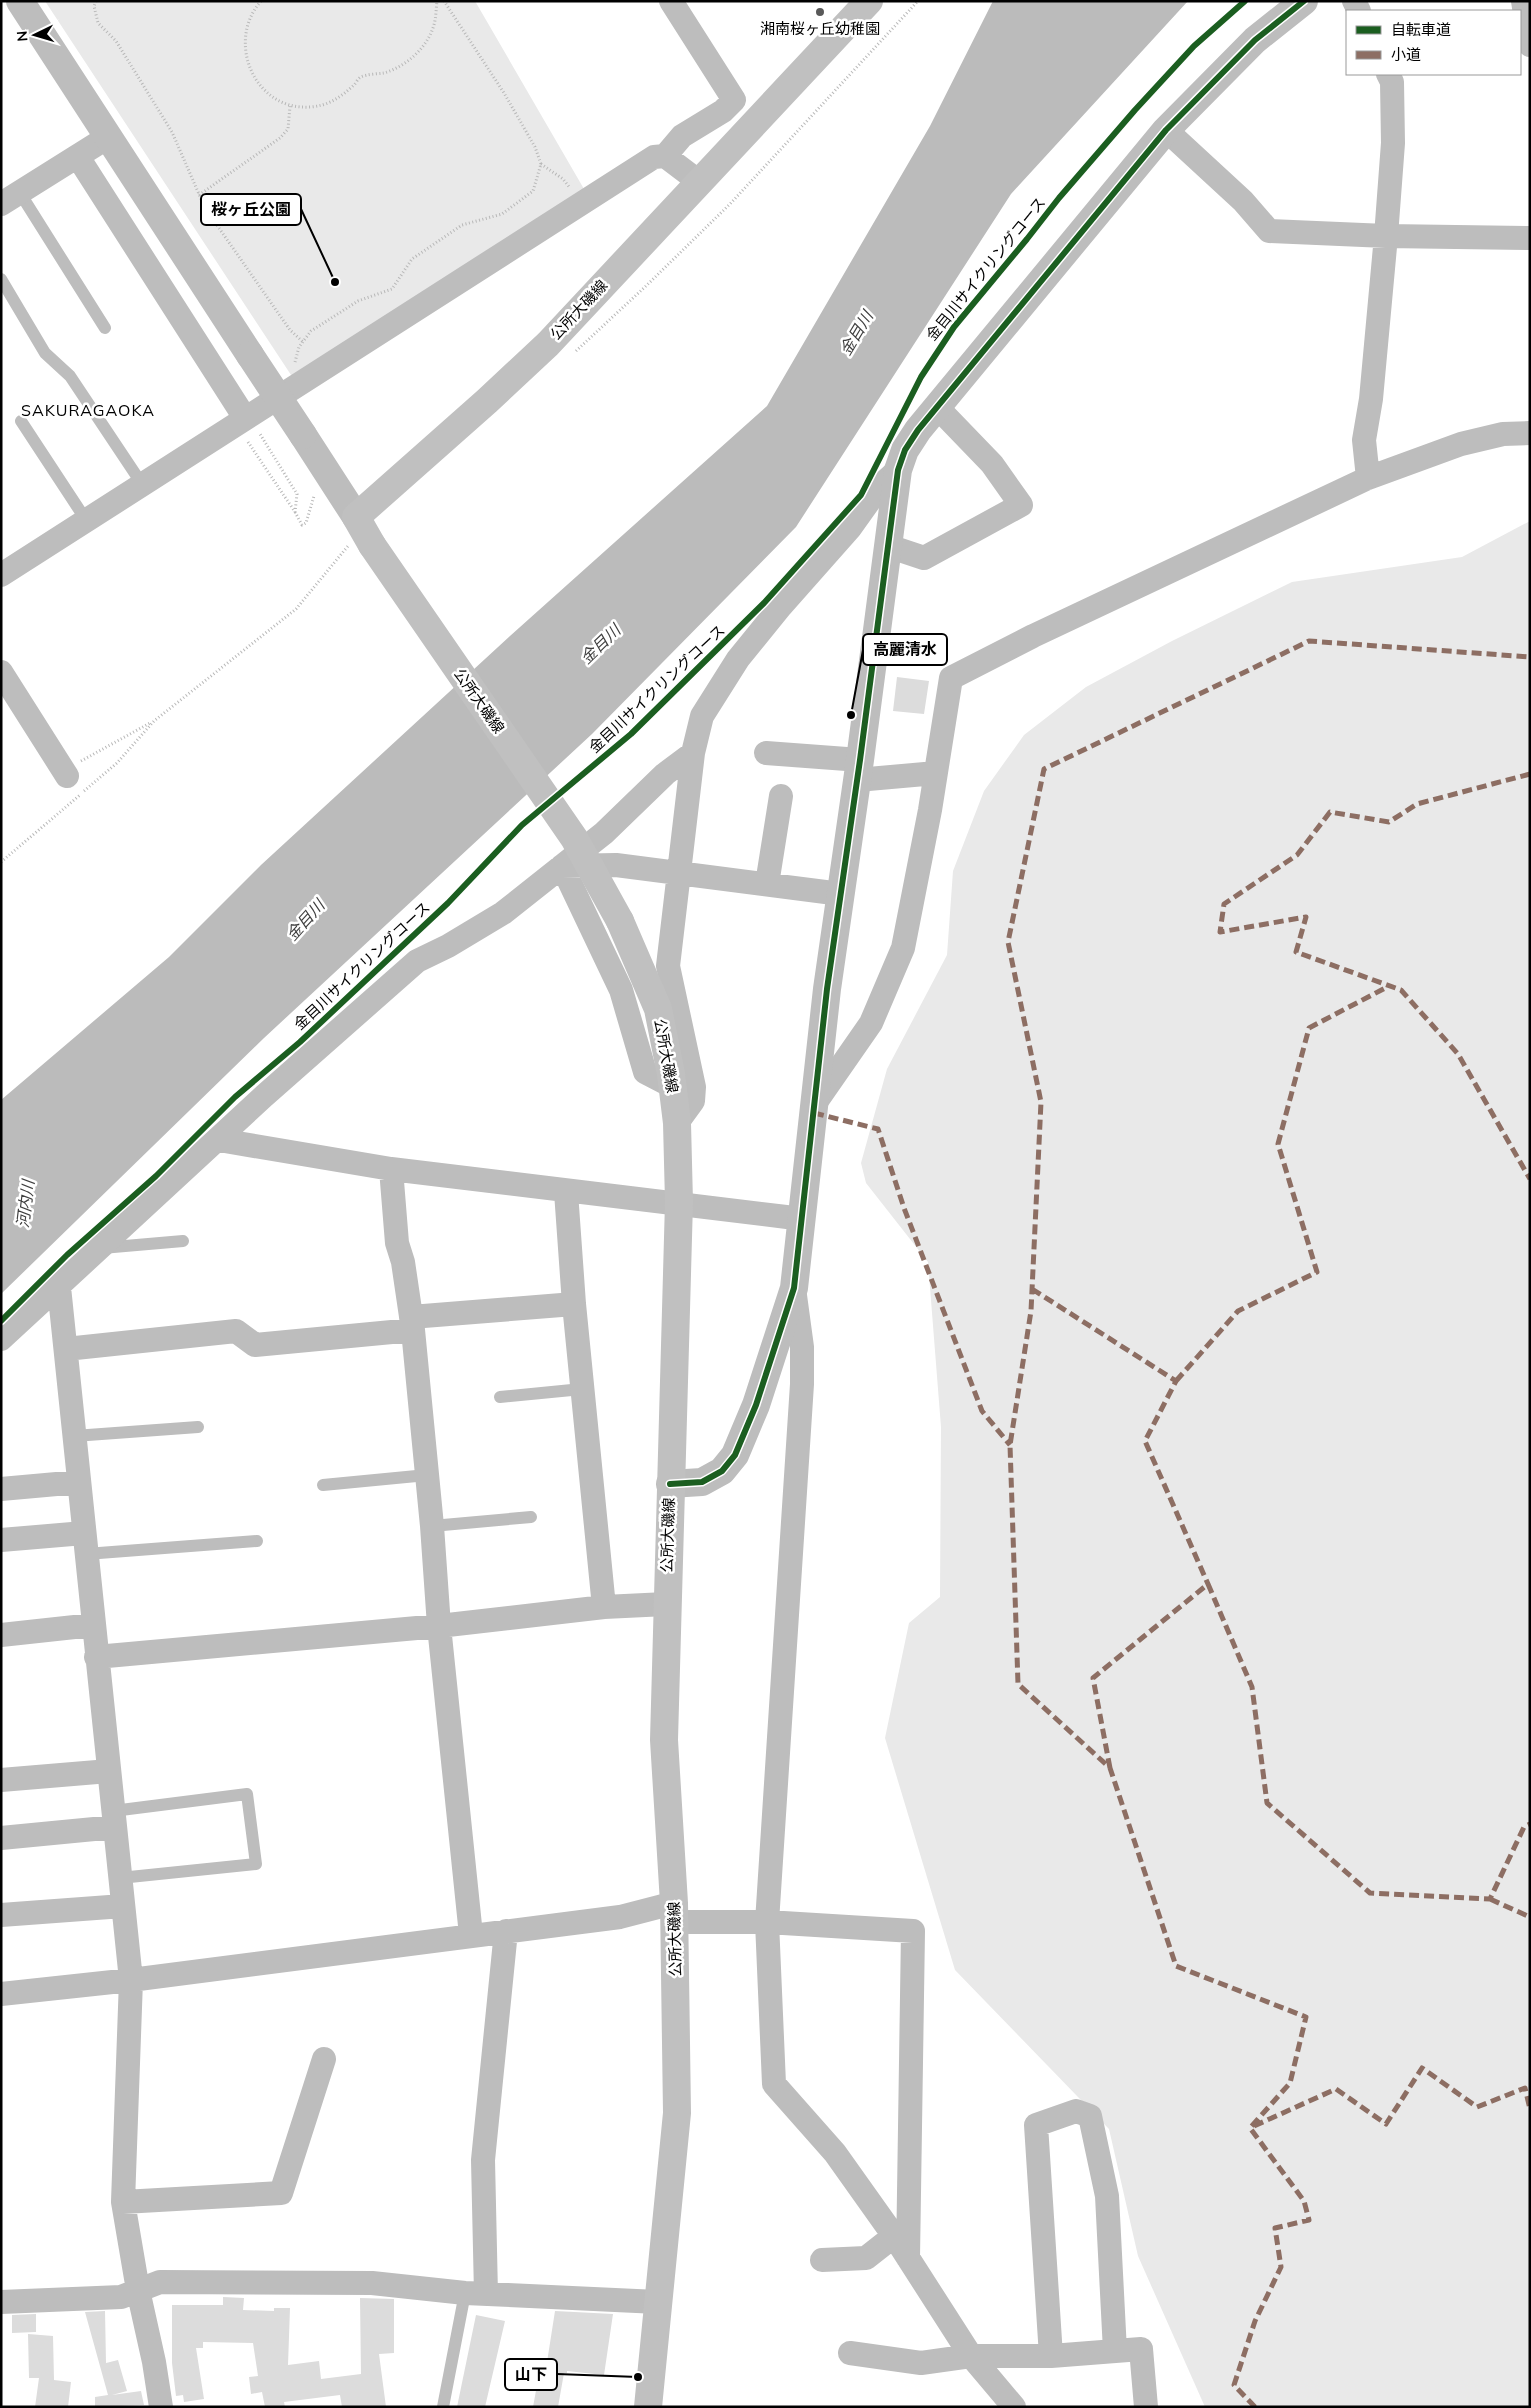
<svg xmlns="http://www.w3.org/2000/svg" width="1531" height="2408" font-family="Mulish,'Noto Sans JP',sans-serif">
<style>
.green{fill:#e9e9e9}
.water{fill:#bbb}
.building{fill:#dcdcdc}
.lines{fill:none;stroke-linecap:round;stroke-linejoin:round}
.path{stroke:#b8b8b8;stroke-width:3;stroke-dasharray:1 2.5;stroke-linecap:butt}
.service{stroke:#bdbdbd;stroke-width:12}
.minor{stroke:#bdbdbd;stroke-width:24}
.tertiary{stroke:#bdbdbd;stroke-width:28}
.secondary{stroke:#c0c0c0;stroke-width:28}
.tertiary-bridge{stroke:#bdbdbd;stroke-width:28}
.secondary-bridge{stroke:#c0c0c0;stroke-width:28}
.quiet{stroke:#8d6e63;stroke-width:5;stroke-dasharray:10 5;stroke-linecap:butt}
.cycleway-casing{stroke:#fff;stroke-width:9}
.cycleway{stroke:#1b5e20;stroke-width:6}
.poi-dot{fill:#595959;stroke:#fff;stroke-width:2}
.labels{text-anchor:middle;stroke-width:5;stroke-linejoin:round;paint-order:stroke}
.poi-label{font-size:15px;fill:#000;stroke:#fff}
.street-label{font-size:15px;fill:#000;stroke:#fff}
.water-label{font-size:16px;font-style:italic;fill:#3f3f3f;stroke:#fff}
.neighbourhood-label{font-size:16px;letter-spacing:1px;fill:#000;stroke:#fff}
.leader{fill:none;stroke:#000;stroke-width:2}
.callout-dot{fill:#000;stroke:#fff;stroke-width:2}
.callout{fill:#fff;stroke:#000;stroke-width:2}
.callout-label{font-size:16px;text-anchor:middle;font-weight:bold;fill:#000}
</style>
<rect width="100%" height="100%" fill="#fff"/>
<path class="green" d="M 45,1 L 475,1 L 584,189 L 293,378 Z
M 1530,521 L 1530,2407 L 1205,2407 L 1138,2256 L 1109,2129 L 955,1970 L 885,1738 L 909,1623 L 940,1597 L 941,1427 L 928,1262 L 866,1183 L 861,1163 L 887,1069 L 947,955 L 953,871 L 984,791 L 1024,735 L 1086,687 L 1172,641 L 1292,582 L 1462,557 Z"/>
<path class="water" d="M 993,1 L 1188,1 L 1011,194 L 796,527 L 592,734 L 264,1038 L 1,1294 L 1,1100 L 169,957 L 261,865 L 510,636 L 767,406 L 930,126 Z"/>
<path class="building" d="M 897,677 L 929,681 L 924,714 L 893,711 Z
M 223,2297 L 244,2298 L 243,2310 L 274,2311 L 274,2308 L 290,2308 L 288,2365 L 319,2361 L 321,2379 L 361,2374 L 360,2298 L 394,2299 L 394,2353 L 379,2354 L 386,2407 L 342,2407 L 340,2395 L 284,2402 L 285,2407 L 265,2407 L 262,2392 L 251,2394 L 249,2377 L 258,2376 L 253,2343 L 203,2342 L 203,2348 L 196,2348 L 204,2399 L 184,2402 L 183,2395 L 176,2396 L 172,2363 L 172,2305 L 223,2305 Z
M 105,2311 L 106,2363 L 118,2360 L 127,2391 L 112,2395 L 141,2391 L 144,2405 L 95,2407 L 95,2397 L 108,2395 L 85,2312 Z
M 555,2311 L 613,2314 L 604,2375 L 567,2371 L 567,2373 L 564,2373 L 558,2407 L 533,2407 L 539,2374 L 545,2375 Z
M 36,2314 L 36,2332 L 12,2333 L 12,2315 Z
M 476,2315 L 505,2321 L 485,2407 L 457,2407 Z
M 28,2334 L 53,2336 L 54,2380 L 71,2382 L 68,2407 L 35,2407 L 39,2378 L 29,2378 Z"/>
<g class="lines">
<path class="path" d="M 96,1 L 94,6 L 98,23 L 116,41 L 172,132 L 205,208 L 290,330 L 303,342
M 261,1 C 225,42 255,111 310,107 C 328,106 341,97 354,85 C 356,83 358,78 361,77 C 367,74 377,74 384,73 C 405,67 426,49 433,28 C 436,20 436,10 437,1
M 541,164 L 563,179 L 570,188
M 199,195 L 280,138 L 288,129 L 290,106
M 576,351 L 647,285 L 730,204 L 918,1
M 295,362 L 299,347 L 311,331 L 358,301 L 392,289 L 412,259 L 462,225 L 502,214 L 533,191 L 541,164 L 535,147 L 504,93 L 444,1
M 248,442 L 295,512 L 297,494 L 260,434
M 295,512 L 302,525 L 306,523 L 314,496
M 81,761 L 150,723
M 84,791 L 117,763 L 154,721 L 296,609 L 348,546
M 1,862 L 80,795"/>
<path class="service" d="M 20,193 L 105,328
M 1,279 L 45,353 L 70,376 L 142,484
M 21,421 L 86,520
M 102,1248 L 183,1241
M 500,1397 L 582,1389
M 74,1436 L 198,1427
M 323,1485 L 427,1475
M 432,1526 L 531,1517
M 86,1554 L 257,1541
M 113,1811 L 247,1794 L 256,1864 L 120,1878
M 443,2407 L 465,2293"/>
<path class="minor" d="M 1354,1 L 1359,11
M 1523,1 L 1530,45
M 1166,130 L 1243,201 L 1269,231 L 1386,236 L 1530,238
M 665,156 L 682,136 L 723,111 L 734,100 L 671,1
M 78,157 L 245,418
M 1,204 L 108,137
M 1368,478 L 1364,440 L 1371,399 L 1386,236 L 1393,143 L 1392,82 L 1388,74
M 888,546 L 924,558 L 1021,505 L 992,464 L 937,407
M 1,575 L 654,157 L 665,156 L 698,181
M 1,672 L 67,776
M 766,753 L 860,760
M 857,780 L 936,773
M 767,884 L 781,796
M 672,1086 L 645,1072 L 621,990 L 562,866 L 616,865 L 841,894
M 814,1105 L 871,1023 L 903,948 L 930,810 L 951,678 L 1033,636 L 1368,478 L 1461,444 L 1503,434 L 1530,433
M 677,1123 L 693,1101 L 694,1087 L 668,966 L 693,753
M 219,1140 L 391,1169
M 566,1192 L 574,1304 L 604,1607
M 59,1287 L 131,1980 L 123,2202 L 138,2290 L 154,2362 L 161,2407
M 794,1288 L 802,1347 L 802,1384 L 767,1922 L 774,2084 L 835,2153 L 894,2236 L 971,2356 L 1014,2407
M 411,1317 L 574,1304
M 1,1339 L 264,1096 L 417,961 L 448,946 L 503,913 L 604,833 L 665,774 L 693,753 L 702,716 L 738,659 L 781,606 L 850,528 L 880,486 L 898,470
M 66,1349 L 236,1331 L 255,1345 L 413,1330
M 1,1489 L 79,1482
M 1,1540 L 84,1533
M 1,1635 L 93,1625
M 96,1657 L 439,1626 L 604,1607 L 666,1604
M 1,1780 L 109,1771
M 1,1838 L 115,1827
M 1,1915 L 123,1906
M 675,1922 L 767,1922 L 913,1931 L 908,2258
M 471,1935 L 439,1626 L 432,1526 L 413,1330 L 403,1262 L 397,1243 L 391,1169 L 803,1219
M 1,1994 L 131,1980 L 620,1917 L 674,1903
M 123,2202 L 281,2193 L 324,2059
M 822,2260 L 866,2258 L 894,2236
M 486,2294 L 483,2160 L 506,1931
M 1,2302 L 121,2297 L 160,2282 L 372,2283 L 465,2293 L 658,2302
M 850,2353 L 921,2363 L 971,2356 L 1051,2356 L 1141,2349 L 1146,2407
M 1051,2356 L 1036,2125 L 1076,2111 L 1090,2116 L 1107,2196 L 1115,2351"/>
<path class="tertiary" d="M 20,1 L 250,355
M 303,435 L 356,517
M 670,1484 L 702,1482 L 722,1471 L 735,1455 L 756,1405 L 794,1288 L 827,989 L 860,760 L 898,470 L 905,450 L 918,430 L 1166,130 L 1255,40 L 1304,1"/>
<path class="secondary" d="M 372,545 L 356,517 L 487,401 L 548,344 L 869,1
M 620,921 L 658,1009 L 671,1074 L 677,1123 L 679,1202 L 664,1740 L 674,1903 L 677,2113 L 648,2407"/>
<path class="tertiary-bridge" d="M 250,355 L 303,435"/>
<path class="secondary-bridge" d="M 372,545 L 574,838 L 620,921"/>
<path class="quiet" d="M 1530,774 L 1417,804 L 1389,822 L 1330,812 L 1297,855 L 1224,904 L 1220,932 L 1306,917 L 1296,952 L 1401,990 L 1458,1054 L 1530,1179
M 814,1113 L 878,1129 L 904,1208 L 982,1411 L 1010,1445
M 1032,1289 L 1176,1381 L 1145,1441 L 1208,1584
M 1176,1381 L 1238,1311 L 1317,1272 L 1278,1144 L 1309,1028 L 1389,986
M 1110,1768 L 1093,1678 L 1208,1584 L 1252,1687 L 1267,1803 L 1370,1893 L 1490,1899 L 1524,1827 L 1530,1824
M 1490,1899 L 1530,1917
M 1254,2126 L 1336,2089 L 1386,2124 L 1422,2068 L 1477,2107 L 1525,2088 L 1530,2109
M 1255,2407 L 1234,2385 L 1255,2321 L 1281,2267 L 1275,2228 L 1309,2220 L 1304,2201 L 1250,2128 L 1290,2083 L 1306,2017 L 1176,1966 L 1110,1768 L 1018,1684 L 1010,1445 L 1031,1311 L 1041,1102 L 1008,942 L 1044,769 L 1309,641 L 1530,657"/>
<g class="cycleway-casing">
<path id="cycleway" d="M 1,1321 L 67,1255 L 156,1176 L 235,1097 L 300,1042 L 448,903 L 522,825 L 631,734 L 764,603 L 861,495 L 921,377 L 954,327 L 1027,239 L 1059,198 L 1135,110 L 1194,46 L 1245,1
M 670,1484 L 702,1482 L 722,1471 L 735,1455 L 756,1405 L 794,1288 L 827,989 L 860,760 L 898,470 L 905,450 L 918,430 L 1166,130 L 1255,40 L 1304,1"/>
</g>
<use href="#cycleway" class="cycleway"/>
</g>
<circle class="poi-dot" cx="820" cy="12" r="5"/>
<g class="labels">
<g class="poi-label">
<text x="820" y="34">湘南桜ヶ丘幼稚園</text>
</g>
<g class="street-label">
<text transform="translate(986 269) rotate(-51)" y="5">金目川サイクリングコース</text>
<text transform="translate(579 310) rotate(-47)" y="5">公所大磯線</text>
<text transform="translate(657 689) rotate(-43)" y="5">金目川サイクリングコース</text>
<text transform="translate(479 701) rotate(55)" y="5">公所大磯線</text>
<text transform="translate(362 966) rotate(-43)" y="5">金目川サイクリングコース</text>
<text transform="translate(666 1056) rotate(80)" y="5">公所大磯線</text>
<text transform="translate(668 1535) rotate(-88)" y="5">公所大磯線</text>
<text transform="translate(675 1939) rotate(-91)" y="5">公所大磯線</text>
</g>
<g class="water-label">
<text transform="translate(856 333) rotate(-59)" y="6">金目川</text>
<text transform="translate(600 644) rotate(-44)" y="6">金目川</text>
<text transform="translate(305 920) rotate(-48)" y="6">金目川</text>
<text transform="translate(25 1204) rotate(-83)" y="6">河内川</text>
</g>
<g class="neighbourhood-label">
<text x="88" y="416">SAKURAGAOKA</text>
</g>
</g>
<path class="leader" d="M335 282L301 209M851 715L863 650M638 2377L557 2374"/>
<g class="callout-dot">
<circle cx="335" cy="282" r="5"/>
<circle cx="851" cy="715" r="5"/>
<circle cx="638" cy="2377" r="5"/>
</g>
<g class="callout">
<rect x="201" y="194" width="100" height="31" rx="5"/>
<rect x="863" y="634" width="84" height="31" rx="5"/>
<rect x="505" y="2359" width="52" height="31" rx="5"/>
</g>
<g class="callout-label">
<text x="251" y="215">桜ヶ丘公園</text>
<text x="905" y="655">高麗清水</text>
<text x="531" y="2380">山下</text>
</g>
<rect width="1531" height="2408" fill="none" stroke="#000000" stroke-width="5"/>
<rect x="1346" y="10" width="175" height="65" fill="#ffffff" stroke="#999999"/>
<rect x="1356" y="26" width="25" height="8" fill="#1b5e20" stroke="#999999"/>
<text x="1391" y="35" font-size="15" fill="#000000">自転車道</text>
<rect x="1356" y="51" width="25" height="8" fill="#8d6e63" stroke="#999999"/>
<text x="1391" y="60" font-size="15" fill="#000000">小道</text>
<g transform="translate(35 35) rotate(265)" stroke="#ffffff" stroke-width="4" paint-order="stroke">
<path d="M0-4L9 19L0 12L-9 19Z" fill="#000000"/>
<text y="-8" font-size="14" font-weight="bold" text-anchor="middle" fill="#000000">N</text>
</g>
</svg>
